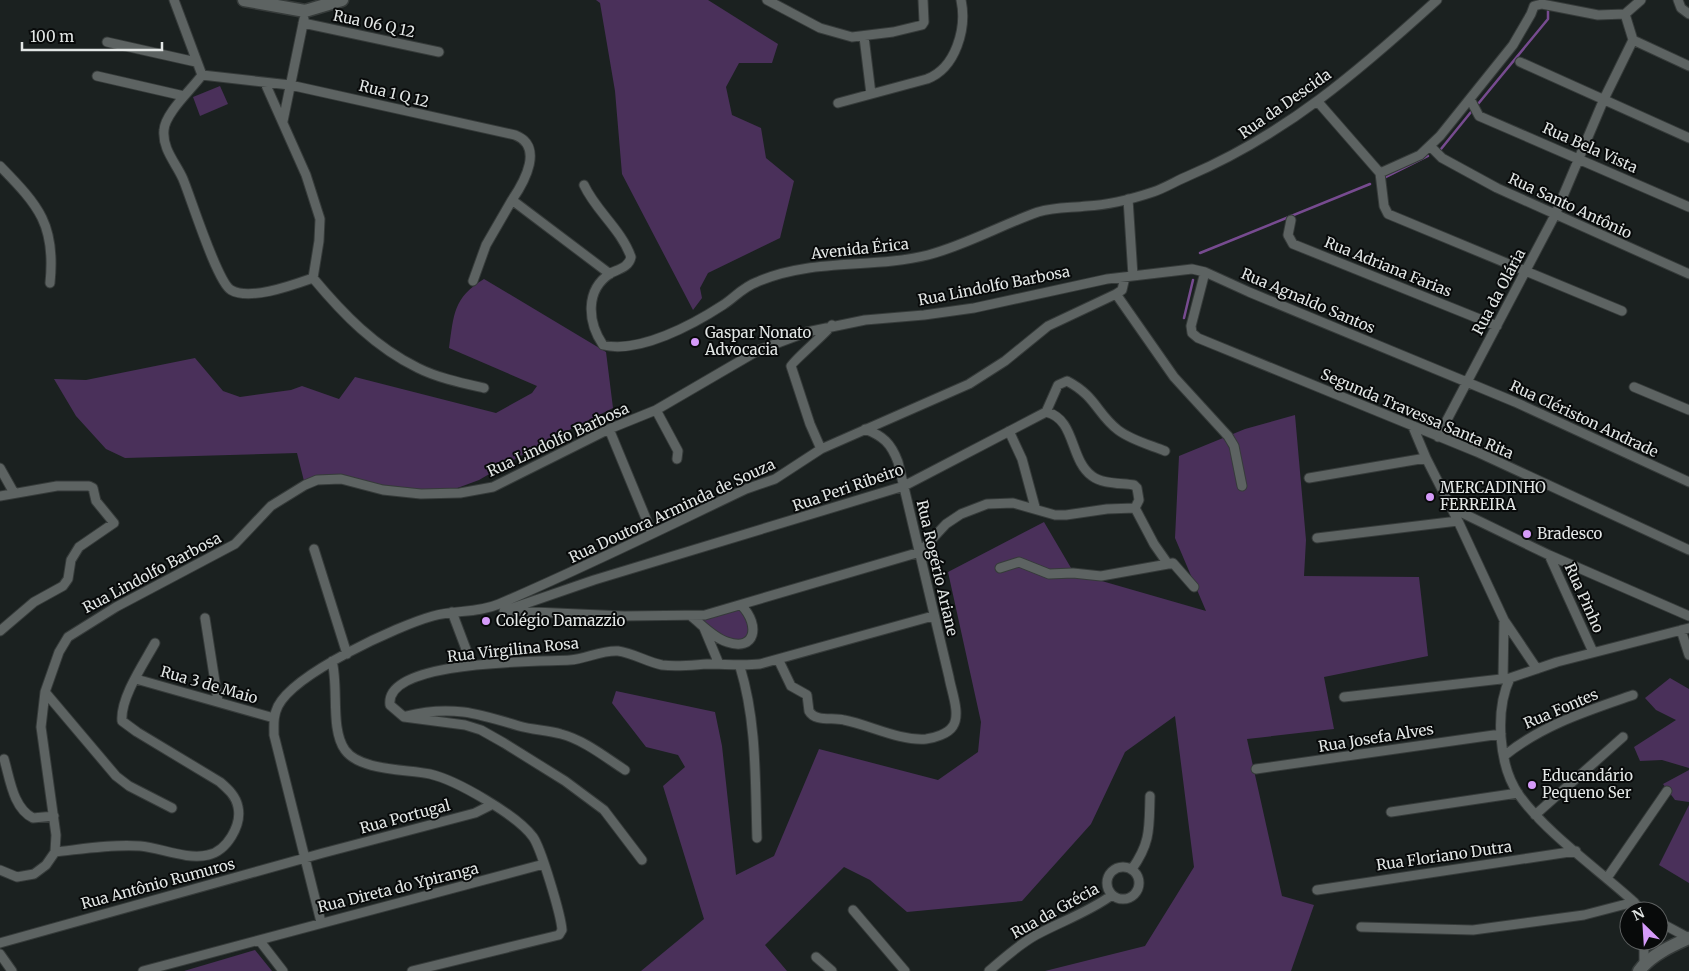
<svg xmlns="http://www.w3.org/2000/svg" width="1689" height="971" font-family="Merriweather,serif">
<style>
.green{fill:#4a305a}
.lines{fill:none;stroke-linecap:round;stroke-linejoin:round}
.stream{stroke:#774b90;stroke-width:2.5}
.minor-casing{stroke:#363b3a;stroke-width:11}
.secondary-casing{stroke:#363b3a;stroke-width:15}
.minor{stroke:#5d6362;stroke-width:9}
.secondary{stroke:#5d6362;stroke-width:12}
.poi-dot{fill:#d69bfa;stroke:#080a0a;stroke-width:2}
.labels{text-anchor:middle;stroke-width:4;stroke-linejoin:round;paint-order:stroke}
.street-label{font-size:15px;fill:#e2e6e5;stroke:#080a0a}
.poi-label{font-size:15px;fill:#e2e6e5;stroke:#080a0a;text-anchor:start}
</style>
<rect width="100%" height="100%" fill="#1b2120"/>
<path class="green" d="M 596,0 L 708,0 L 778,44 L 772,63 L 739,63 L 726,87 L 732,115 L 761,128 L 766,158 L 794,181 L 780,238 L 708,273 L 700,288 L 702,298 L 693,310 L 622,174 L 615,91 L 600,3 Z
M 220,86 L 228,104 L 200,116 L 193,97 Z
M 484,279 L 606,352 L 613,408 L 541,444 L 479,480 L 452,490 L 383,490 L 341,479 L 305,485 L 297,453 L 125,458 L 106,449 L 76,416 L 54,379 L 86,380 L 195,358 L 223,391 L 240,397 L 291,390 L 302,386 L 339,399 L 355,377 L 496,413 L 532,393 L 537,386 L 449,348 C 454,314 453,298 484,279 Z
M 1295,415 L 1306,540 L 1304,576 L 1419,577 L 1428,656 L 1324,677 L 1334,729 L 1247,739 L 1282,896 L 1314,905 L 1291,971 L 1045,971 L 1145,946 L 1194,867 L 1175,716 L 1125,752 L 1091,824 L 1022,901 L 907,912 L 870,880 L 844,867 L 765,945 L 787,971 L 641,971 L 704,919 L 663,786 L 685,767 L 678,755 L 646,747 L 612,703 L 616,691 L 715,712 L 722,746 L 736,875 L 774,856 L 819,749 L 938,780 L 978,752 L 981,722 L 948,572 L 1044,522 L 1074,573 L 1206,611 L 1175,538 L 1179,456 L 1245,429 Z
M 740,609 L 752,627 L 746,639 C 727,644 714,630 699,620 Z
M 1670,678 L 1689,689 L 1689,768 L 1662,760 L 1640,761 L 1634,747 L 1676,720 L 1656,710 L 1645,698 Z
M 1689,770 L 1689,802 L 1675,800 L 1663,784 Z
M 1689,805 L 1689,883 L 1659,865 Z
M 255,950 L 272,971 L 184,971 Z"/>
<g class="lines">
<path class="stream" d="M 1478,104 L 1548,19 L 1548,11
M 1441,149 L 1471,112
M 1386,177 L 1428,156
M 1200,253 L 1370,184
M 1184,318 L 1193,280"/>
<g class="minor-casing">
<path id="minor" d="M 174,0 L 202,75
M 767,0 L 820,28 L 852,37 L 893,32 L 922,25 L 924,22 L 923,0
M 1678,0 L 1681,8 L 1689,14
M 1534,6 L 1542,4 L 1598,15 L 1625,14
M 1625,14 L 1633,40 L 1689,66
M 1625,14 L 1641,0
M 303,23 L 439,52
M 864,37 L 871,94
M 107,42 L 196,62
M 1520,62 L 1689,138
M 202,75 C 192,89 165,113 164,130 C 162,149 176,163 183,179 C 191,198 217,282 231,290 C 250,301 293,285 313,278 L 319,241 L 320,219 L 306,175 L 265,83
M 202,75 L 290,85 L 515,135 C 544,146 525,181 512,200 L 610,274
M 97,76 L 184,96
M 1470,99 L 1479,116 L 1689,207
M 1318,102 L 1380,173
M 838,103 L 927,79 C 956,68 967,28 961,0
M 283,121 L 304,19
M 1430,146 L 1442,158 L 1497,188 L 1689,274
M 0,166 C 39,206 56,225 50,283
M 1380,173 L 1384,206 L 1388,214 L 1622,311
M 1380,173 L 1420,155 L 1440,136 L 1513,45 L 1531,14 L 1534,6
M 584,185 C 596,211 621,229 631,257 C 629,267 619,269 611,273 C 584,290 588,323 603,345 C 639,354 694,324 723,305 C 734,298 743,287 757,282 C 811,258 872,269 928,255 C 966,245 1001,225 1038,212 C 1055,207 1070,208 1087,206 C 1109,205 1132,199 1153,192 C 1165,188 1176,181 1188,176 C 1285,135 1360,70 1437,0
M 1128,199 L 1133,276
M 1291,220 L 1288,235 L 1293,244 L 1497,326
M 1205,272 L 1191,326 L 1192,333 L 1198,338 L 1477,452 L 1689,550
M 313,278 C 343,314 375,347 418,368 C 438,378 462,383 484,388
M 473,281 L 486,245 L 512,200
M 1116,294 L 1174,377 L 1228,436 L 1234,446 L 1242,486
M 1634,387 L 1689,410
M 656,410 L 678,451 L 677,459
M 1046,412 L 1058,385 L 1067,381 C 1096,396 1097,414 1118,430 C 1131,440 1150,445 1165,451
M 609,429 L 652,533
M 1009,431 L 1022,459 L 1035,507
M 1438,437 L 1555,215 L 1604,99 L 1633,40
M 821,449 L 810,424 L 791,366 C 792,362 825,334 832,325
M 1426,458 L 1458,521 L 1504,620 L 1537,669
M 0,468 L 14,493
M 1309,478 L 1426,458 L 1413,427
M 0,496 L 57,486 L 89,486 L 93,488 L 96,501 L 114,523 L 79,547 L 71,560 L 68,579 L 63,586 L 34,602 L 0,631
M 1135,508 L 1154,544 L 1168,564 L 1173,563 L 1194,587
M 1452,508 L 1549,555 L 1689,616
M 1317,538 L 1458,521
M 314,549 L 347,654
M 1549,555 L 1593,652
M 1000,568 L 1019,562 L 1049,574 L 1073,573 L 1101,576 L 1168,564
M 504,611 L 594,580 L 904,486 L 1046,412 C 1076,419 1069,459 1092,476 C 1102,484 1121,483 1134,485 L 1137,488 L 1139,500 L 1135,508
M 511,611 L 624,616 L 705,615 L 920,552 L 946,524 L 961,514 L 987,504 L 1013,503 L 1055,515 L 1066,515 L 1107,509 L 1135,508
M 452,612 L 472,665
M 692,617 C 702,625 714,638 727,642 C 756,652 760,625 742,606
M 205,618 L 218,701
M 704,628 L 719,664
M 1681,630 L 1689,655
M 332,661 C 339,688 330,729 345,750 C 360,771 407,769 430,774 C 456,780 517,815 533,837 C 541,848 561,915 562,930 L 559,935 L 412,971
M 779,661 L 791,686 L 807,695 L 809,711 C 815,722 833,717 844,720 C 870,725 899,741 926,739 C 934,738 948,734 953,726 C 961,714 951,690 949,677 L 898,462 C 891,443 883,436 865,429
M 740,667 C 757,722 755,780 757,838
M 136,679 L 274,718
M 1503,679 L 1504,620
M 45,692 L 116,776 L 129,786 L 172,808
M 1344,697 L 1510,678
M 406,716 C 450,705 477,713 519,726 C 533,730 547,730 561,734 C 584,740 605,757 625,770
M 1504,756 C 1542,725 1587,711 1633,695
M 4,759 C 10,779 13,808 33,818 L 54,816
M 1256,769 L 1501,734
M 1391,812 L 1518,793
M 1535,815 L 1623,737
M 55,852 C 83,849 112,844 140,846 C 161,848 187,860 208,855 C 227,851 242,825 238,807 C 236,796 228,789 220,782 L 137,732 L 122,721 C 120,698 144,663 155,643
M 642,860 L 604,810 L 565,781 L 504,743 L 481,730 L 465,725 L 404,717 L 390,705 C 384,659 540,662 570,660 C 586,659 601,650 618,651 C 633,653 647,662 662,665 C 677,667 692,665 707,664 C 725,664 742,666 760,664 L 933,616
M1107 883a16 16 0 1 1 32 0a16 16 0 1 1-32 0Z
M 1132,869 C 1151,842 1149,828 1150,796
M 0,870 L 17,877 L 34,874 L 46,865 L 55,852 L 56,835 L 41,727 L 45,692 L 59,652 L 68,637 L 116,607 L 235,544 L 271,506 L 305,485 L 317,480 L 341,479 L 383,490 L 421,494 L 460,493 L 493,487 L 609,429 L 656,410 L 759,350 L 807,332 L 865,320 L 924,315 L 974,308 L 1107,279 L 1192,269 L 1205,272 L 1249,292 L 1515,402 L 1689,482
M 1607,878 L 1667,791
M 1317,890 L 1576,851
M 853,910 L 905,971
M 1641,911 L 1634,902 C 1599,870 1546,833 1519,795 C 1498,765 1495,710 1510,678 L 1557,662 L 1689,628
M 321,922 L 274,735 C 274,725 273,716 278,706 C 295,673 397,626 433,616 C 455,610 478,613 499,604 C 583,568 664,528 746,489 L 775,479 L 821,449 L 969,384 L 1005,361 L 1048,326 L 1116,294 L 1122,290 L 1125,277
M 1659,922 L 1689,938
M 1361,927 L 1473,930 L 1584,915 L 1634,902
M 259,940 L 283,971
M 1644,941 L 1644,964
M 0,943 L 323,853 L 475,813 L 491,805
M 0,954 L 12,971
M 816,957 L 832,971
M 143,971 L 544,864
M 989,971 C 1004,958 1018,945 1036,935 C 1062,921 1089,912 1112,895"/>
</g>
<g class="secondary-casing">
<path id="secondary" d="M 244,0 L 305,11 L 342,0
M 1639,971 C 1651,955 1671,946 1689,938"/>
</g>
<use href="#minor" class="minor"/>
<use href="#secondary" class="secondary"/>
</g>
<g class="poi-dot">
<circle cx="695" cy="342" r="5"/>
<circle cx="1430" cy="497" r="5"/>
<circle cx="1527" cy="534" r="5"/>
<circle cx="486" cy="621" r="5"/>
<circle cx="1532" cy="785" r="5"/>
</g>
<g class="labels">
<g class="street-label">
<text transform="translate(374 24) rotate(12)" y="5">Rua 06 Q 12</text>
<text transform="translate(394 94) rotate(14)" y="5">Rua 1 Q 12</text>
<text transform="translate(1285 104) rotate(-35)" y="5">Rua da Descida</text>
<text transform="translate(1590 148) rotate(24)" y="5">Rua Bela Vista</text>
<text transform="translate(1570 206) rotate(25)" y="5">Rua Santo Antônio</text>
<text transform="translate(860 249) rotate(-6)" y="5">Avenida Érica</text>
<text transform="translate(1388 267) rotate(22)" y="5">Rua Adriana Farias</text>
<text transform="translate(994 286) rotate(-11)" y="5">Rua Lindolfo Barbosa</text>
<text transform="translate(1499 292) rotate(-62)" y="5">Rua da Olária</text>
<text transform="translate(1308 301) rotate(23)" y="5">Rua Agnaldo Santos</text>
<text transform="translate(1417 414) rotate(23)" y="5">Segunda Travessa Santa Rita</text>
<text transform="translate(1584 419) rotate(25)" y="5">Rua Clériston Andrade</text>
<text transform="translate(558 440) rotate(-25)" y="5">Rua Lindolfo Barbosa</text>
<text transform="translate(848 488) rotate(-19)" y="5">Rua Peri Ribeiro</text>
<text transform="translate(672 511) rotate(-25)" y="5">Rua Doutora Arminda de Souza</text>
<text transform="translate(937 568) rotate(77)" y="5">Rua Rogério Ariane</text>
<text transform="translate(152 573) rotate(-28)" y="5">Rua Lindolfo Barbosa</text>
<text transform="translate(1584 598) rotate(66)" y="5">Rua Pinho</text>
<text transform="translate(513 650) rotate(-6)" y="5">Rua Virgilina Rosa</text>
<text transform="translate(209 685) rotate(16)" y="5">Rua 3 de Maio</text>
<text transform="translate(1561 709) rotate(-23)" y="5">Rua Fontes</text>
<text transform="translate(1376 738) rotate(-9)" y="5">Rua Josefa Alves</text>
<text transform="translate(405 817) rotate(-15)" y="5">Rua Portugal</text>
<text transform="translate(1444 856) rotate(-8)" y="5">Rua Floriano Dutra</text>
<text transform="translate(158 884) rotate(-15)" y="5">Rua Antônio Rumuros</text>
<text transform="translate(398 888) rotate(-14)" y="5">Rua Direta do Ypiranga</text>
<text transform="translate(1055 911) rotate(-29)" y="5">Rua da Grécia</text>
</g>
<g class="poi-label">
<text x="705" y="338">Gaspar Nonato<tspan x="705" dy="17">Advocacia</tspan></text>
<text x="1440" y="493">MERCADINHO<tspan x="1440" dy="17">FERREIRA</tspan></text>
<text x="1537" y="539">Bradesco</text>
<text x="496" y="626">Colégio Damazzio</text>
<text x="1542" y="781">Educandário<tspan x="1542" dy="17">Pequeno Ser</tspan></text>
</g>
</g>
<g transform="translate(1644 926) rotate(335)"><circle r="24" fill="#080a0a" stroke="#5f6262"/>
<path d="M0-4L9 19L0 12L-9 19Z" fill="#d69bfa"/>
<text y="-8" font-size="14" font-weight="bold" text-anchor="middle" fill="#e2e6e5">N</text>
</g>
<path d="M22 42v8h140v-8" fill="none" stroke="#e2e6e5" stroke-width="2.5"/>
<text x="30" y="42" font-size="15" fill="#e2e6e5" stroke="#080a0a" stroke-width="4" paint-order="stroke">100 m</text>
</svg>
